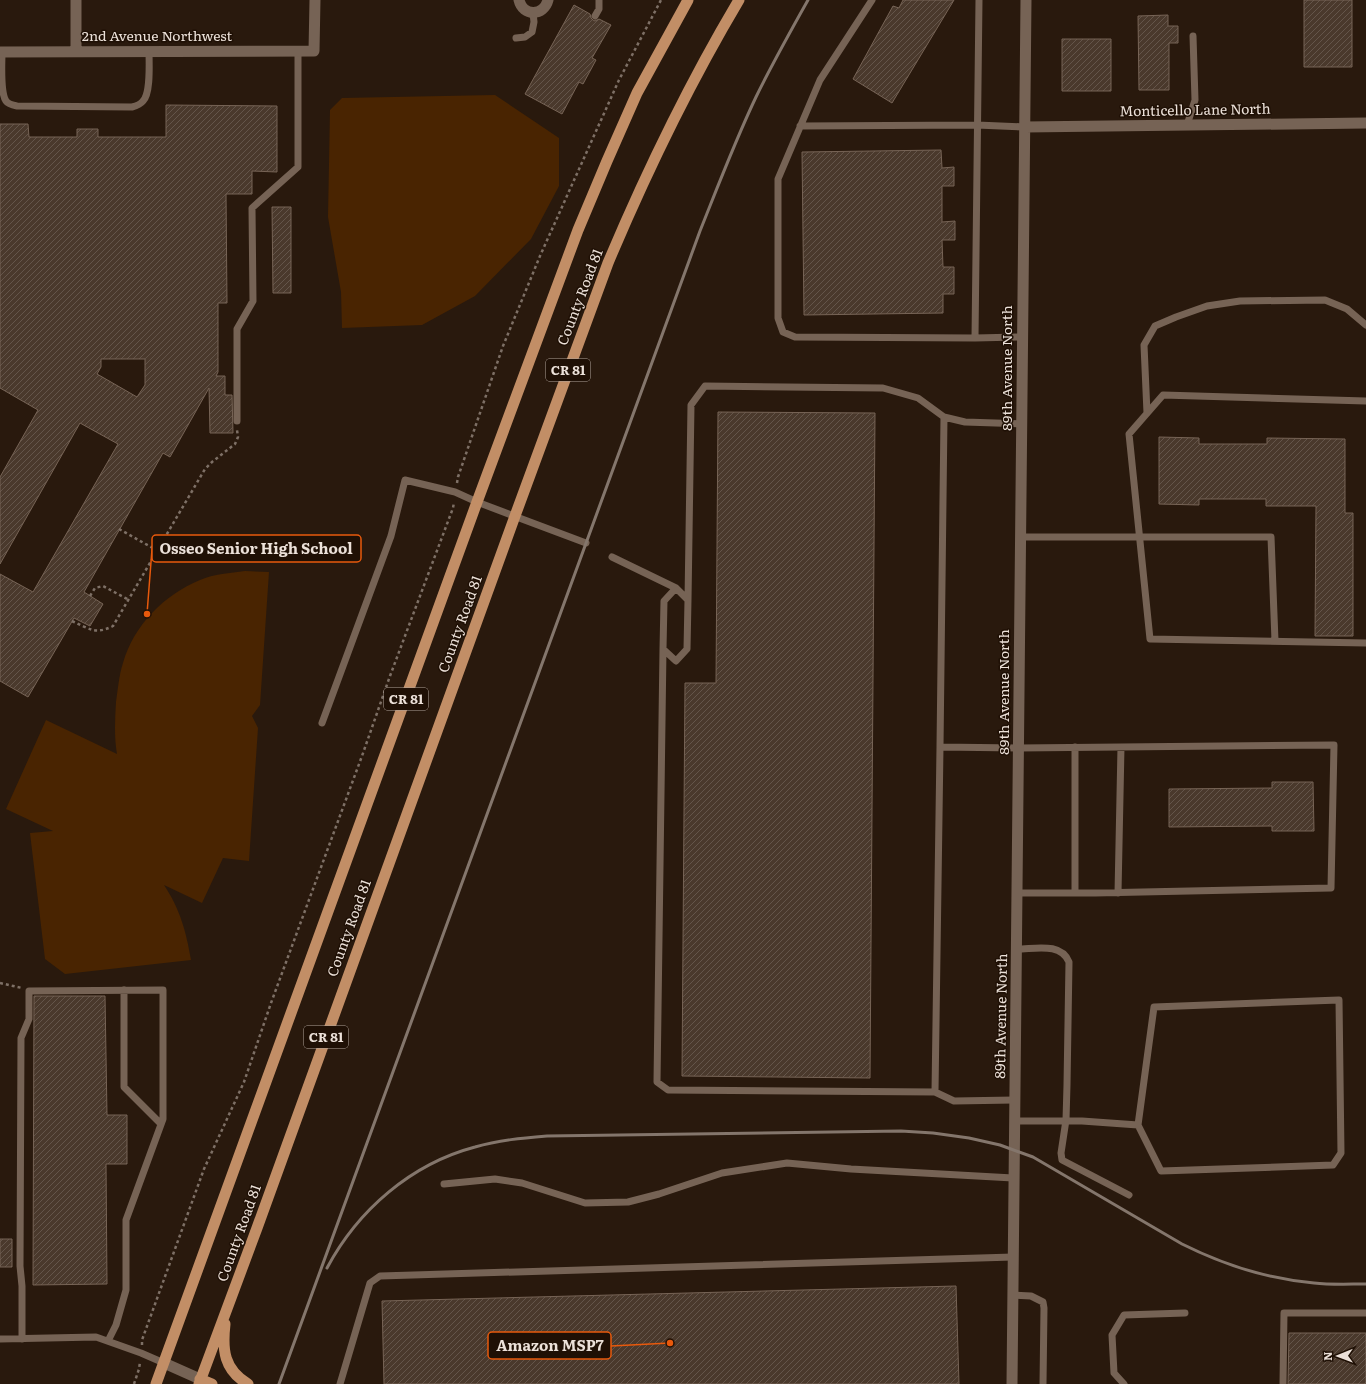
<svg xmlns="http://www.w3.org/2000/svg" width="1366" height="1384" font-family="Literata,serif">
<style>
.pitch{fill:#492401}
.building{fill:url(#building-hatch);stroke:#776456;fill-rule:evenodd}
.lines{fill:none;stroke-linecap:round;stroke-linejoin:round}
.path{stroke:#7e7066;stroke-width:2.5;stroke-dasharray:3 3;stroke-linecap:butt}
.service{stroke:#766355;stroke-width:7}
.minor{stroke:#766355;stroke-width:11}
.tertiary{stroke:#766355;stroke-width:11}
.trunk{stroke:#c28e66;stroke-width:11}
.rail{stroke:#84766c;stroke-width:3}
.labels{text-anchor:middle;stroke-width:3;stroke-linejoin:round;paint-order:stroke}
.shield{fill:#1f1005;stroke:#aea299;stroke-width:1}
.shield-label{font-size:13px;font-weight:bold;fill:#ece1d9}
.street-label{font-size:14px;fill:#ece1d9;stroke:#1f1005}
.leader{fill:none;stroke:#e8590c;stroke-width:1.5}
.callout-dot{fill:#e8590c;stroke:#1f1005;stroke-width:1.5}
.callout{fill:#1f1005;stroke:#e8590c;stroke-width:1.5}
.callout-label{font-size:15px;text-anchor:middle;font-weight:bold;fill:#ece1d9}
</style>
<defs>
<pattern id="building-hatch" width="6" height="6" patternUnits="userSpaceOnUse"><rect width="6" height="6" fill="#4a392c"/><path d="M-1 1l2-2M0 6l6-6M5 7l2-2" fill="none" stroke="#64554a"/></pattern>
</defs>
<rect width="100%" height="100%" fill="#29190d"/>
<path class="pitch" d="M 495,95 L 559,138 L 559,186 L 531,239 L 475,296 L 422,325 L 342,328 L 341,292 L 328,217 L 330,110 L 342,98 Z
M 245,571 L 269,572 L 260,705 L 252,716 L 258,728 L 249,861 L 223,858 L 202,903 L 164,885 C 180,909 186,931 191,960 L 65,974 L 45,959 L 30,833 L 53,831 L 6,809 L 46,720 L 117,754 C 114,737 115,719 116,702 C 118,689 119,675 123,663 C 134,625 164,595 200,580 C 214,574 230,573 245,571 Z"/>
<path class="building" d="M 903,0 L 954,0 L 892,103 L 853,79 L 893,6 L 899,8 Z
M 1304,0 L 1352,0 L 1352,67 L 1304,67 Z
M 574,5 L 590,14 L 591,18 L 593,20 L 595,21 L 599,19 L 611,25 L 592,58 L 596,60 L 583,84 L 579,82 L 562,114 L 525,94 Z
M 1168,15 L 1168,26 L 1178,26 L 1178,43 L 1169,43 L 1169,90 L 1139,90 L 1138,16 Z
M 1062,39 L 1111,39 L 1111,91 L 1062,91 Z
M 166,105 L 277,106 L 277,172 L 252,171 L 252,194 L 226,194 L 227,303 L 218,303 L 218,372 L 216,376 L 225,376 L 225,395 L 232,395 L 233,433 L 210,433 L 209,388 L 170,457 L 163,453 L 84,592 L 103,604 L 90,626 L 74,618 L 28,697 L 0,681 L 0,574 L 33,592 L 118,444 L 80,423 L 0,564 L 0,477 L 38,410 L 0,388 L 0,124 L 28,124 L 29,137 L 77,137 L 77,129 L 98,129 L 98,137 L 166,137 ZM 101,359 L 145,359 L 145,385 L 137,397 L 97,374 L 101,367 Z
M 941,150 L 942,168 L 954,167 L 954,186 L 942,186 L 942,222 L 955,221 L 955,240 L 942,240 L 943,267 L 954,267 L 954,294 L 943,294 L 943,313 L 804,315 L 802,152 Z
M 272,207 L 291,207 L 291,293 L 273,293 Z
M 718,412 L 875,413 L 870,1078 L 682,1076 L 685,683 L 716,683 Z
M 1159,437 L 1199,438 L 1199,444 L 1267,444 L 1267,438 L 1345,439 L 1345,513 L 1353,513 L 1353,636 L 1315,636 L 1316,506 L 1266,506 L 1266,499 L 1199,499 L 1199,505 L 1159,504 Z
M 1272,782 L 1313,782 L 1314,831 L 1272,831 L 1272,826 L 1169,827 L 1169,789 L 1272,788 Z
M 34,996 L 105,996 L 107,1115 L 127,1115 L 127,1164 L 106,1164 L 107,1284 L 33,1285 Z
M 0,1239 L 12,1239 L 12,1267 L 0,1267 Z
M 956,1286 L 959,1384 L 384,1384 L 382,1301 Z
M 1289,1333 L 1366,1333 L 1366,1384 L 1288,1384 Z"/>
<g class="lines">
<path class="path" d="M 457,483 L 458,477 L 503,346 L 540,256 L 619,80 L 661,0
M 119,529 L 158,551
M 90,596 L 95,588 L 103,586 L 129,600
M 72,621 C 90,629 95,635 113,626 L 205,469 L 212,462 L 235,444 L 238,437 L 237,430
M 0,983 L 22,988
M 142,1345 L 142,1340 L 204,1169 L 244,1082 L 271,1003 L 362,756 L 390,676 L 453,508 L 454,502
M 134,1384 L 139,1369 L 140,1362"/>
<path class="service" d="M 872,0 L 820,80 L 778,179 L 778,318 L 783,332 L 795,337 L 975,338
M 979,0 L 975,338 L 1022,337
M 595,16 L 599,9 L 599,0
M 516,38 L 525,37 L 532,32 L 534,22 L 533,13
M 2,52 C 2,64 0,92 6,101 C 8,104 12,105 17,106 L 132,107 C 136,106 140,105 143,101 C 151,93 149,63 149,51
M 1187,125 L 1195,100 L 1193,36
M 800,126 L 977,125 L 1025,127
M 1366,401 L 1163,395 L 1129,434 L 1150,639 L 1366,643
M 1147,413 L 1144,345 L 1155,326 L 1176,317 L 1207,306 L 1240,301 L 1325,300 L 1347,309 L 1366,325
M 944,417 L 940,747 L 1019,748 L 1334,745 L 1331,888 L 1095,893 L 1017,893
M 237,421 L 237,329 L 253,301 L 252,208 L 298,167 L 298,50
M 1021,537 L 1271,537 L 1275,641
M 612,557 L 676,588 L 688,600 L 687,649 L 676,661 L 663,649 L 664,601 L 676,588
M 688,600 L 691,405 L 705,386 L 883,388 L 918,398 L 944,417 L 965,422 L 1022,424
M 663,649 L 657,1082 L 668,1090 L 935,1092
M 322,723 L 391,536 L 405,480 L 455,492 L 477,502 L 586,543
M 940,747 L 935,1092 L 954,1101 L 1014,1100
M 1075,747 L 1075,893
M 1118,893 L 1121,747
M 1017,949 C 1035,949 1061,942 1069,962 L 1067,1085 L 1066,1120 L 1061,1153 L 1062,1160 L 1129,1195
M 124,990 L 124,1087 L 161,1124
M 1014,1121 L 1082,1121 L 1138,1125 L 1161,1171 L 1333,1165 L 1341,1153 L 1339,1000 L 1154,1007 L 1138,1125
M 444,1184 L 495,1179 L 522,1183 L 585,1203 L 628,1202 L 659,1194 L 722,1173 L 787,1163 L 851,1169 L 1013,1178
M 1013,1295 L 1031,1296 L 1043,1302 L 1044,1308 L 1043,1384
M 0,1339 L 96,1337 L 141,1353 L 164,1363
M 22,1339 L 22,1286 L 20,1266 L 21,1038 L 29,1019 L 29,991 L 163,990 L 163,1119 L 126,1220 L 126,1290 L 116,1325 L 108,1341
M 340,1384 L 370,1283 L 380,1276 L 1013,1257
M 1124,1384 L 1114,1373 L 1112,1335 L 1124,1315 L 1185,1313
M 1283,1384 L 1284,1313 L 1366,1313"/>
<path class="minor" d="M 76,0 L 76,52
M 519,0 C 523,17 544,16 548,0
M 0,52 L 314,51 L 315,0
M 164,1363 L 200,1379"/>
<path class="tertiary" d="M 1025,127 L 1366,123
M 1012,1384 L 1026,0"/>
<path class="trunk" d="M 225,1324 C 222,1350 224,1370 248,1384
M 200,1379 L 212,1384
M 156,1384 L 477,502 L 578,230 L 607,161 L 637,93 L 688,0
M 199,1384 L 257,1228 L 515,516 L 608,263 C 646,173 689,84 739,0"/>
<path class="rail" d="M 327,1268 C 358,1210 411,1164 475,1147 C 499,1140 523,1138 547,1136 L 901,1131 L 933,1133 L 969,1138 L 1000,1145 L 1033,1157 L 1182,1244 C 1224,1265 1268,1279 1314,1283 C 1331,1285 1349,1284 1366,1284
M 279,1384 L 700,231 C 718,186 735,141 756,97 C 772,64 790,32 808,0"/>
</g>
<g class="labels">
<g class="shield">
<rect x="546" y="359" width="44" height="22" rx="3"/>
<rect x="384" y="688" width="44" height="22" rx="3"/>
<rect x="304" y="1026" width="44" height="22" rx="3"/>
</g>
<g class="shield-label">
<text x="568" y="375">CR 81</text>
<text x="406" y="704">CR 81</text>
<text x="326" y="1042">CR 81</text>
</g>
<g class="street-label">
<text x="157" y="41">2nd Avenue Northwest</text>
<text transform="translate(1195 110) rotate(-1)" y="5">Monticello Lane North</text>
<text transform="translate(580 297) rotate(-69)" y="5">County Road 81</text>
<text transform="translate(1007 368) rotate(-90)" y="5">89th Avenue North</text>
<text transform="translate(460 624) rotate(-70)" y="5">County Road 81</text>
<text transform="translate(1004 692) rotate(-90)" y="5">89th Avenue North</text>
<text transform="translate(349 928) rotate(-70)" y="5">County Road 81</text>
<text transform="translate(1001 1016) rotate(-89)" y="5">89th Avenue North</text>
<text transform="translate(239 1233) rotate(-70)" y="5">County Road 81</text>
</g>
</g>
<path class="leader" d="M147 614L152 549M670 1343L611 1346"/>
<g class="callout-dot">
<circle cx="147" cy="614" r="4"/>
<circle cx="670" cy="1343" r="4"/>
</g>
<g class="callout">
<rect x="152" y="535" width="209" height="27" rx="4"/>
<rect x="488" y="1332" width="123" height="27" rx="4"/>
</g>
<g class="callout-label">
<text x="256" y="554">Osseo Senior High School</text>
<text x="550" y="1351">Amazon MSP7</text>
</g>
<g transform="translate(1338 1356) rotate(269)" stroke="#1f1005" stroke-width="3" paint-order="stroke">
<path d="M0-3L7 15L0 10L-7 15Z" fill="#ece1d9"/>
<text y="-6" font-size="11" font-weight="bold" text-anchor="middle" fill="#ece1d9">N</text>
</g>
</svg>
